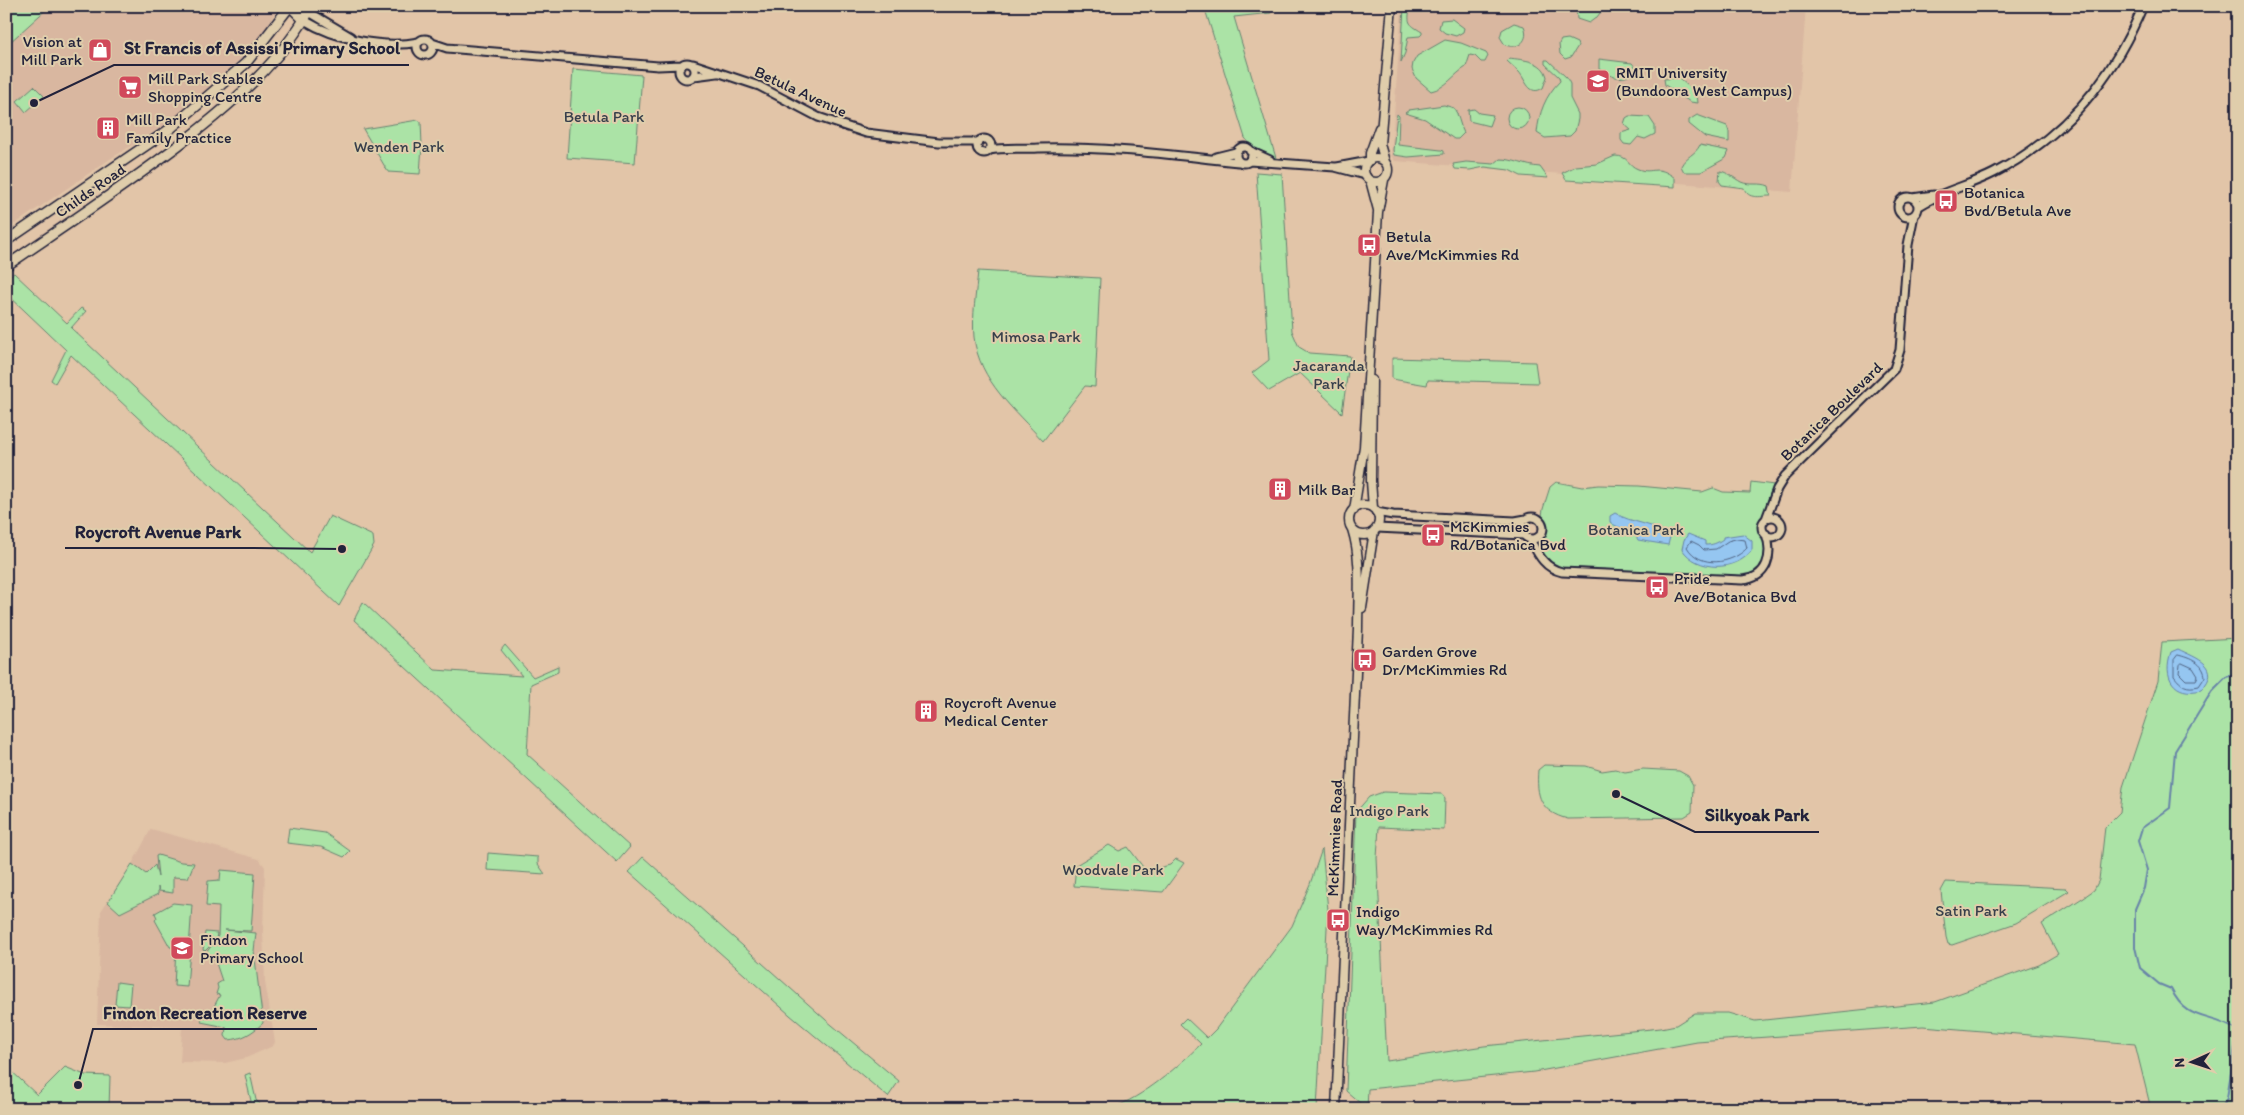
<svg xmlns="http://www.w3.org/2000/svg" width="2244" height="1115" font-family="Itim,sans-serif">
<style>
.built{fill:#d9b7a0}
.green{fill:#abe3a6;stroke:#668270}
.water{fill:#95c6f1;stroke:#6784a8}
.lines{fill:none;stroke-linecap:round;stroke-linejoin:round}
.shore{stroke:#506484;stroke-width:1}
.stream{stroke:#6784a8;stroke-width:2}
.tertiary-casing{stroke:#22223b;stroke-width:11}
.secondary-casing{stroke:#22223b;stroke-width:11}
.primary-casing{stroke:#22223b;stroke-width:12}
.tertiary{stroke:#dfcdab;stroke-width:7}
.secondary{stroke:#dfcdab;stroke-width:8}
.primary{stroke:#dfcdab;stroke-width:9}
.labels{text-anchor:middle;stroke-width:4;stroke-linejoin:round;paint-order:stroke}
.poi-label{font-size:16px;fill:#22223b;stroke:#dfcdab;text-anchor:start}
.street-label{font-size:16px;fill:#22223b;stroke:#dfcdab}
.park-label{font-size:16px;fill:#373f4b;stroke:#dfcdab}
.leader{fill:none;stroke:#22223b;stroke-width:2}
.callout-dot{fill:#22223b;stroke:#dfcdab;stroke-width:2}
.callout-label{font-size:18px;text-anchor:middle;font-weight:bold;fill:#22223b;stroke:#dfcdab;stroke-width:4;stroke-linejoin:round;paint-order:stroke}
</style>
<rect width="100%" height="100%" fill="#e2c5a8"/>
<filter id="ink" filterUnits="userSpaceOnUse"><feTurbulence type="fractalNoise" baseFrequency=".02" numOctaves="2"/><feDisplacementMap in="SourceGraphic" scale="10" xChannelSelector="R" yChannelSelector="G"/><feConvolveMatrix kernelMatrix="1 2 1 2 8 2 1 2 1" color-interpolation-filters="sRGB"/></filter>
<g filter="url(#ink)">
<path class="built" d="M 6,6 L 279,6 L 251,53 L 171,121 L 110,159 L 6,230 Z
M 1402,6 L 1806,6 L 1792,192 L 1395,161 L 1391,156 Z
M 151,829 L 259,859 L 265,867 L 263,932 L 265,982 L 275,1042 L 273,1046 L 246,1058 L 225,1063 L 180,1062 L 182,1027 L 97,1024 L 101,911 L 132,864 Z"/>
<path class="green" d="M 6,6 L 50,6 L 9,43 L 6,43 Z
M 1204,6 L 1270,6 L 1271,13 L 1234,17 L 1276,158 L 1256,151 L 1245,138 Z
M 1404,6 L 1410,6 C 1408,23 1407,23 1422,32 L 1422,34 L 1420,36 L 1408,37 L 1405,53 L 1401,62 Z
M 1577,6 L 1601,6 L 1603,9 L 1597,17 L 1589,23 L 1577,19 L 1576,8 Z
M 1452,19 L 1464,28 L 1463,32 L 1456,36 L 1445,33 L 1439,28 L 1441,20 Z
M 1514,23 L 1524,26 C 1530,40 1519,50 1505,45 L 1500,37 L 1502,30 Z
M 1568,39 L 1577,43 L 1578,46 L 1571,57 L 1565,59 L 1560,54 L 1559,44 L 1561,40 Z
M 1445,40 L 1461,43 L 1486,53 L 1488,56 L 1485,62 L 1481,62 L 1475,56 L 1470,55 L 1466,67 C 1453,75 1446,88 1431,91 L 1416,78 L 1412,69 L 1413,63 L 1417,56 Z
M 1509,58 C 1523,60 1543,60 1547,77 L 1543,88 C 1529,97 1526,80 1519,72 C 1515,68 1511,65 1507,61 Z
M 1599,59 L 1632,63 L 1636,68 L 1635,72 C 1622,82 1611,77 1599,69 Z
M 1545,60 L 1548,60 L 1567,78 L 1570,84 L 1570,98 L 1578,114 L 1578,119 L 1575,131 L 1570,136 L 1545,138 L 1537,133 C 1539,113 1545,96 1560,81 L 1559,77 L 1545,64 Z
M 573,69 L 642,75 L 635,163 L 567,158 Z
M 1679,78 L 1697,94 L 1698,103 L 1690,102 L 1665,85 L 1664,79 Z
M 34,86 L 44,96 L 26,112 L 17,101 Z
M 1444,105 L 1454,108 C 1459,115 1459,124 1464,133 L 1458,139 L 1454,139 L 1425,119 L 1405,113 L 1409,110 Z
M1507 118a11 11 0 1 1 22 0a11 11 0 1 1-22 0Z
M 1474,109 L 1479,113 L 1493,115 L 1489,126 L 1469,121 L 1468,110 Z
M 1397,114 L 1399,116 L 1398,145 L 1441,150 L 1444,151 L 1444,154 L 1408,157 L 1394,155 L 1393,150 Z
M 1697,115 L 1727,126 L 1729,132 L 1729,142 L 1705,137 L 1689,124 L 1689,120 Z
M 1629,116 L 1649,117 L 1655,126 L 1655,134 L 1645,139 L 1638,137 L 1631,145 L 1624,144 L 1621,140 L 1621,133 L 1631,130 L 1624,124 L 1626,118 Z
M 418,120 L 421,122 L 422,145 L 420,174 L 388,172 L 363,129 Z
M 1700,145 L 1729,151 L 1726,158 L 1701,172 L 1684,172 L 1681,166 C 1686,156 1695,155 1700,145 Z
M 1615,156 C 1629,156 1627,165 1638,169 C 1653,175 1656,163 1675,178 L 1675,187 L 1566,180 L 1562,173 L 1576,166 L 1597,164 Z
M 1500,159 C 1514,159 1525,166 1540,167 L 1548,178 L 1521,176 L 1509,170 L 1485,167 L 1470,170 L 1455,169 L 1453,164 L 1466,162 L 1494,164 Z
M 1720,171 C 1727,172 1734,178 1741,182 C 1750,186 1760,182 1769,186 L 1771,196 C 1760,196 1748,200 1744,188 L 1722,185 L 1719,181 Z
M 1256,172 L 1282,174 L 1292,331 L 1299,347 L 1309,353 L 1350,356 L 1342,413 L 1300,373 L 1269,391 L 1252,373 L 1269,360 Z
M 978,271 L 1100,278 L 1095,387 L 1085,386 L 1043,441 C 1015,410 979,381 974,337 C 972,316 976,293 978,271 Z
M 14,273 L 67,323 L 81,308 L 86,311 L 71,328 L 310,552 L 330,516 L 373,536 L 374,545 L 339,606 L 71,355 L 55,383 L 51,380 L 66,350 L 6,293 L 6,278 Z
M 1392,358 L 1535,362 L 1538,383 L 1428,380 L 1427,385 L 1392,379 Z
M 1556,482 L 1582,487 L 1598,485 L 1639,486 L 1702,492 L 1713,488 L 1723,492 L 1750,493 L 1751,482 L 1774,485 L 1770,494 L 1768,510 L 1761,528 C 1765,547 1774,570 1745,576 L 1557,567 L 1544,557 L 1541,544 L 1545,529 L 1542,516 L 1543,509 L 1550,487 Z
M 363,602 L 435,670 L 522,676 L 501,650 L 505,645 L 533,677 L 558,666 L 558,672 L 531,684 L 527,754 L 630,847 L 617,862 L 354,620 Z
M 2238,638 L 2238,1109 L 2151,1109 L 2135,1044 L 1923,1026 L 1697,1042 L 1534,1072 L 1368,1089 L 1367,1109 L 1346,1091 L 1356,812 L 1369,797 L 1383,792 L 1442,794 L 1445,798 L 1444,830 L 1379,827 L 1377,858 L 1387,1061 L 1484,1046 L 1661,1028 L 1676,1025 L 1695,1013 L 1728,1013 L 1755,1021 L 1935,1002 L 2039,965 L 2058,954 L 2042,924 L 2084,897 L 2094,890 L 2099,880 L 2105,827 L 2120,812 L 2123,787 L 2158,681 L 2162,642 Z
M 1544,765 L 1586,766 L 1602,771 L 1615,769 L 1625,772 L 1643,769 L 1679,771 L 1688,776 L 1693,785 L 1692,812 L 1684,817 L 1568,819 C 1540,812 1536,796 1538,770 Z
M 289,828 L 325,833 L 350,851 L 344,857 L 321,847 L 287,843 Z
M 1109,845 L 1119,851 L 1128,847 L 1146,871 L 1170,865 L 1176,859 L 1184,863 L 1163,892 L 1074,886 L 1076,865 Z
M 1322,849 L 1328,910 L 1317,1109 L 1110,1109 C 1145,1096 1175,1069 1201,1044 L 1180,1024 L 1186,1018 L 1207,1038 L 1216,1029 L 1292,926 L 1310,884 Z
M 488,853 L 538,857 L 538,864 L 545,874 L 487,870 Z
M 158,855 L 181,862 L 194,863 L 188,878 L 173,877 L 173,893 L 159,891 L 158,887 L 158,894 L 120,913 L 108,902 L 132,864 L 146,874 L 155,865 L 158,877 L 156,856 Z
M 643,857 L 826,1020 L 899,1081 L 888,1097 L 790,1015 L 629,872 Z
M 221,870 L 255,873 L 251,931 L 225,930 L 256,933 L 254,951 L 263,1023 C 252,1033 243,1039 228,1040 L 225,1036 L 226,1027 L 201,1022 L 202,1018 L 209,1016 L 220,995 L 216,994 L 218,988 L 217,984 L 222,981 L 215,960 L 207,956 L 206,953 L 215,941 L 205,951 L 203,950 L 205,932 L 217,933 L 216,939 L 218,936 L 219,907 L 206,906 L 208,881 L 220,880 Z
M 1946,882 L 2066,888 L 2069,891 L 2016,923 L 1952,945 L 1948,944 L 1946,937 L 1941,891 Z
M 173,903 L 192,905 L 189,949 L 170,947 L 155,920 L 157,918 L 155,913 Z
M 176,949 L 190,950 L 187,987 L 174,986 Z
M 117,982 L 131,984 L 129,1006 L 115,1005 Z
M 6,1066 L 37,1095 L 65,1067 L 85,1075 L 110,1076 L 109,1109 L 6,1109 Z
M 250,1073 L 256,1100 L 265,1109 L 240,1109 L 251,1101 L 245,1075 Z"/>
<path class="water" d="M 1615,513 C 1632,524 1654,522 1670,537 L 1668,545 L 1638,540 C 1634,529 1619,530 1610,522 L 1610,516 Z
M 1688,534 L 1705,541 L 1705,545 C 1713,545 1717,543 1723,539 L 1723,537 L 1743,534 L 1752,541 L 1752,550 C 1736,572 1697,572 1682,549 L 1684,540 Z
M 2178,649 C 2196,658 2224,666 2201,690 C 2174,697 2162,677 2171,652 Z"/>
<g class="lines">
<path class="shore" d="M 1736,539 L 1745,540 L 1747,548 C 1732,564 1700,569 1687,547 L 1691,541 L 1699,545 L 1704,550 L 1716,549 L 1728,541 Z
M 2178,655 C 2190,658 2204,663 2205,677 L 2199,686 C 2186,689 2182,686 2174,676 L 2174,660 Z
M 2182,663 L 2193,668 L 2198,676 L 2196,680 L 2186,680 L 2179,673 L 2180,665 Z"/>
<path class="stream" d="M 2222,1109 L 2227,1098 L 2236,1040 L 2236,1030 C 2210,1012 2188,1024 2171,989 L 2159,984 L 2140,968 L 2135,947 L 2135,909 L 2144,888 L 2147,870 L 2138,841 L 2142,828 L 2170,808 L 2175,751 L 2212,691 L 2226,677 L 2234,675 L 2238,679"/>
<g class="tertiary-casing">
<path id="tertiary" d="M 309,12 L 351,37
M 304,20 C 335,39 383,49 419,42
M417 47a8 8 0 1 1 16 0a8 8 0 1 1-16 0Z
M 432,43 L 447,48 L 658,66 L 681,65
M679 71a8 8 0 1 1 16 0a8 8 0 1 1-16 0Z
M 693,64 L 759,86 L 818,117 L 866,133 L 939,142 L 978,142
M 694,76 L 717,73
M977 146a7 7 0 1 1 14 0a7 7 0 1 1-14 0Z
M1236 155a8 8 0 1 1 16 0a8 8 0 1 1-16 0Z
M 989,150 C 1005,147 1021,149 1038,148 C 1105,146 1172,155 1239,162
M 1250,151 L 1270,160
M 1216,157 L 1236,152
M 1249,161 L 1335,167 L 1365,175
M 1337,167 L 1369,161
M1898 207a10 10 0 1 1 20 0a10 10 0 1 1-20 0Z
M 1912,198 L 1934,195
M 1918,207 C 1941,191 1969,186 1994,173 C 2064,137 2113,78 2143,6
M 1376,512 L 1393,515 L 1515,521 L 1526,519
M1521 528a11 11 0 1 1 22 0a11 11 0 1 1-22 0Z
M1762 527a10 10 0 1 1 20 0a10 10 0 1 1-20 0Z
M 1766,519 L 1777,489 L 1785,476 L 1894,369 L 1900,350 L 1908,245 L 1914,215
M 1377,528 L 1523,535
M 1530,539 C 1538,554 1544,568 1562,572 L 1742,580 C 1768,578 1773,555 1766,534"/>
</g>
<g class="secondary-casing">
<path id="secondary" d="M1364 170a12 12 0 1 1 24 0a12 12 0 1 1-24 0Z
M 1370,160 L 1370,153 L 1379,128
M 1385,162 L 1380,144 L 1392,6
M 1370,180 L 1378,210
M 1372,380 L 1371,481 L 1373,508
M1349 520a15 15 0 1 1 30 0a15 15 0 1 1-30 0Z
M 1354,510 L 1364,447 L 1378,212 L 1384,180
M 1362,608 L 1374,531
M 1336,1109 L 1358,629 C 1358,596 1362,560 1352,529"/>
</g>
<g class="primary-casing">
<path id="primary" d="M 290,6 L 304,20
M 6,241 L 170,129 L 246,63 L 290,6
M 6,266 C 66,225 127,185 184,141 C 233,103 282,61 312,6"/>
</g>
<use href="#tertiary" class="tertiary"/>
<use href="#secondary" class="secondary"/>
<use href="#primary" class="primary"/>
</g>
</g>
<defs>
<g id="shop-square" transform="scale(1.25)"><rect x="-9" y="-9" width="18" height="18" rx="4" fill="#d1495b" stroke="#dfcdab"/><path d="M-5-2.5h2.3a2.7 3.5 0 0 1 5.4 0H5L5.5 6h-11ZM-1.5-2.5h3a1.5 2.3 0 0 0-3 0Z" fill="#fff"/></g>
<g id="university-square" transform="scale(1.25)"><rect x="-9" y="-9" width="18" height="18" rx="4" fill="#d1495b" stroke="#dfcdab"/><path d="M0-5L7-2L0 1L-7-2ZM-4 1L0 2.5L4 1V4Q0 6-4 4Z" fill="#fff"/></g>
<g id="supermarket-square" transform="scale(1.25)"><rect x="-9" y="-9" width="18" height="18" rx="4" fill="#d1495b" stroke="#dfcdab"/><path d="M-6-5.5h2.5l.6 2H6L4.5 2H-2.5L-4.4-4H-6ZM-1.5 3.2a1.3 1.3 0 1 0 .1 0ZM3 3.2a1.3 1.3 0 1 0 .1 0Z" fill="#fff"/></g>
<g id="building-square" transform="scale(1.25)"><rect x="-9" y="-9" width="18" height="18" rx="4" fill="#d1495b" stroke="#dfcdab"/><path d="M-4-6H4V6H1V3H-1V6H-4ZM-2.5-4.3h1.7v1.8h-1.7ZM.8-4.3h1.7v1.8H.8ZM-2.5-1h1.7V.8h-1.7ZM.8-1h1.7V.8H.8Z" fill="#fff"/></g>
<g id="bus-square" transform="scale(1.25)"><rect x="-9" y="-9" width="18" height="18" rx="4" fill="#d1495b" stroke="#dfcdab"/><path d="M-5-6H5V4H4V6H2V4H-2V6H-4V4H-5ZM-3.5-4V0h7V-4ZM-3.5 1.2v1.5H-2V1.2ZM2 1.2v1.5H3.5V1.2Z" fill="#fff"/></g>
<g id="school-square" transform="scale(1.25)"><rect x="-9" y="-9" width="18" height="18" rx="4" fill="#d1495b" stroke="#dfcdab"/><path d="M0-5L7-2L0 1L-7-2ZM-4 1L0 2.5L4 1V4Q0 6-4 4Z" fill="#fff"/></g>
</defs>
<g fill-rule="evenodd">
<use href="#shop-square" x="100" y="50"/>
<use href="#university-square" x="1598" y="81"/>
<use href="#supermarket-square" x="130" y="87"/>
<use href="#building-square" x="108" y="128"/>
<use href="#bus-square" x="1946" y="201"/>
<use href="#bus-square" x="1369" y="245"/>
<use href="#building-square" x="1280" y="489"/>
<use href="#bus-square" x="1433" y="535"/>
<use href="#bus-square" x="1657" y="587"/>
<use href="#bus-square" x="1365" y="660"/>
<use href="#building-square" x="926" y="711"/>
<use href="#bus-square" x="1338" y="920"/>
<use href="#school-square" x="182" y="948"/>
</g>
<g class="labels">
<g class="poi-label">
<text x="82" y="47" text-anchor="end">Vision at<tspan x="82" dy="18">Mill Park</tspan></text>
<text x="1616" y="78">RMIT University<tspan x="1616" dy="18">(Bundoora West Campus)</tspan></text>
<text x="148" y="84">Mill Park Stables<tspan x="148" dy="18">Shopping Centre</tspan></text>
<text x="126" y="125">Mill Park<tspan x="126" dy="18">Family Practice</tspan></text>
<text x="1964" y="198">Botanica<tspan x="1964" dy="18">Bvd/Betula Ave</tspan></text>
<text x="1386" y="242">Betula<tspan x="1386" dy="18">Ave/McKimmies Rd</tspan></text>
<text x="1298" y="495">Milk Bar</text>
<text x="1450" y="532">McKimmies<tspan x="1450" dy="18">Rd/Botanica Bvd</tspan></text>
<text x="1674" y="584">Pride<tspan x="1674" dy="18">Ave/Botanica Bvd</tspan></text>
<text x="1382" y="657">Garden Grove<tspan x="1382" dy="18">Dr/McKimmies Rd</tspan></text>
<text x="944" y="708">Roycroft Avenue<tspan x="944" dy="18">Medical Center</tspan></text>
<text x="1356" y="917">Indigo<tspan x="1356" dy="18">Way/McKimmies Rd</tspan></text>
<text x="200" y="945">Findon<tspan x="200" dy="18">Primary School</tspan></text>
</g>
<g class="street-label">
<text transform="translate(801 91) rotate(25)" y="6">Betula Avenue</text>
<text transform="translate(90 190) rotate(-35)" y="6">Childs Road</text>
<text transform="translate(1831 411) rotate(-44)" y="6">Botanica Boulevard</text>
<text transform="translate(1334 838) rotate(-88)" y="6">McKimmies Road</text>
</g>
<g class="park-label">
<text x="604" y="122">Betula Park</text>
<text x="399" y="152">Wenden Park</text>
<text x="1036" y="342">Mimosa Park</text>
<text x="1329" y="371">Jacaranda<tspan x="1329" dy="18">Park</tspan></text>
<text x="1636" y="535">Botanica Park</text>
<text x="1389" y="816">Indigo Park</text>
<text x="1113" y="875">Woodvale Park</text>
<text x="1971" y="916">Satin Park</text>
</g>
</g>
<path class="leader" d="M34 103L114 65H409M342 549L251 548H65M1616 794L1695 832H1819M78 1085L93 1029H317"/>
<g class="callout-dot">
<circle cx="34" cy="103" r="5"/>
<circle cx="342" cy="549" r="5"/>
<circle cx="1616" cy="794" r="5"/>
<circle cx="78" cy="1085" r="5"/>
</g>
<g class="callout-label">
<text x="262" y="54">St Francis of Assissi Primary School</text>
<text x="158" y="538">Roycroft Avenue Park</text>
<text x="1757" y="821">Silkyoak Park</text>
<text x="205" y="1019">Findon Recreation Reserve</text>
</g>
<rect width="2244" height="1115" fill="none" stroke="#dfcdab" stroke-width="25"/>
<rect x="12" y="12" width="2219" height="1090" fill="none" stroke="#22223b" stroke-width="2" filter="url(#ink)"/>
<g transform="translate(2192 1062) rotate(267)" stroke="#dfcdab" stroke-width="4" paint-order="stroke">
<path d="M0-4L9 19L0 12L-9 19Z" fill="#22223b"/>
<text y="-8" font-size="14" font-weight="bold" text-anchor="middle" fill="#22223b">N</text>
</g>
</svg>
